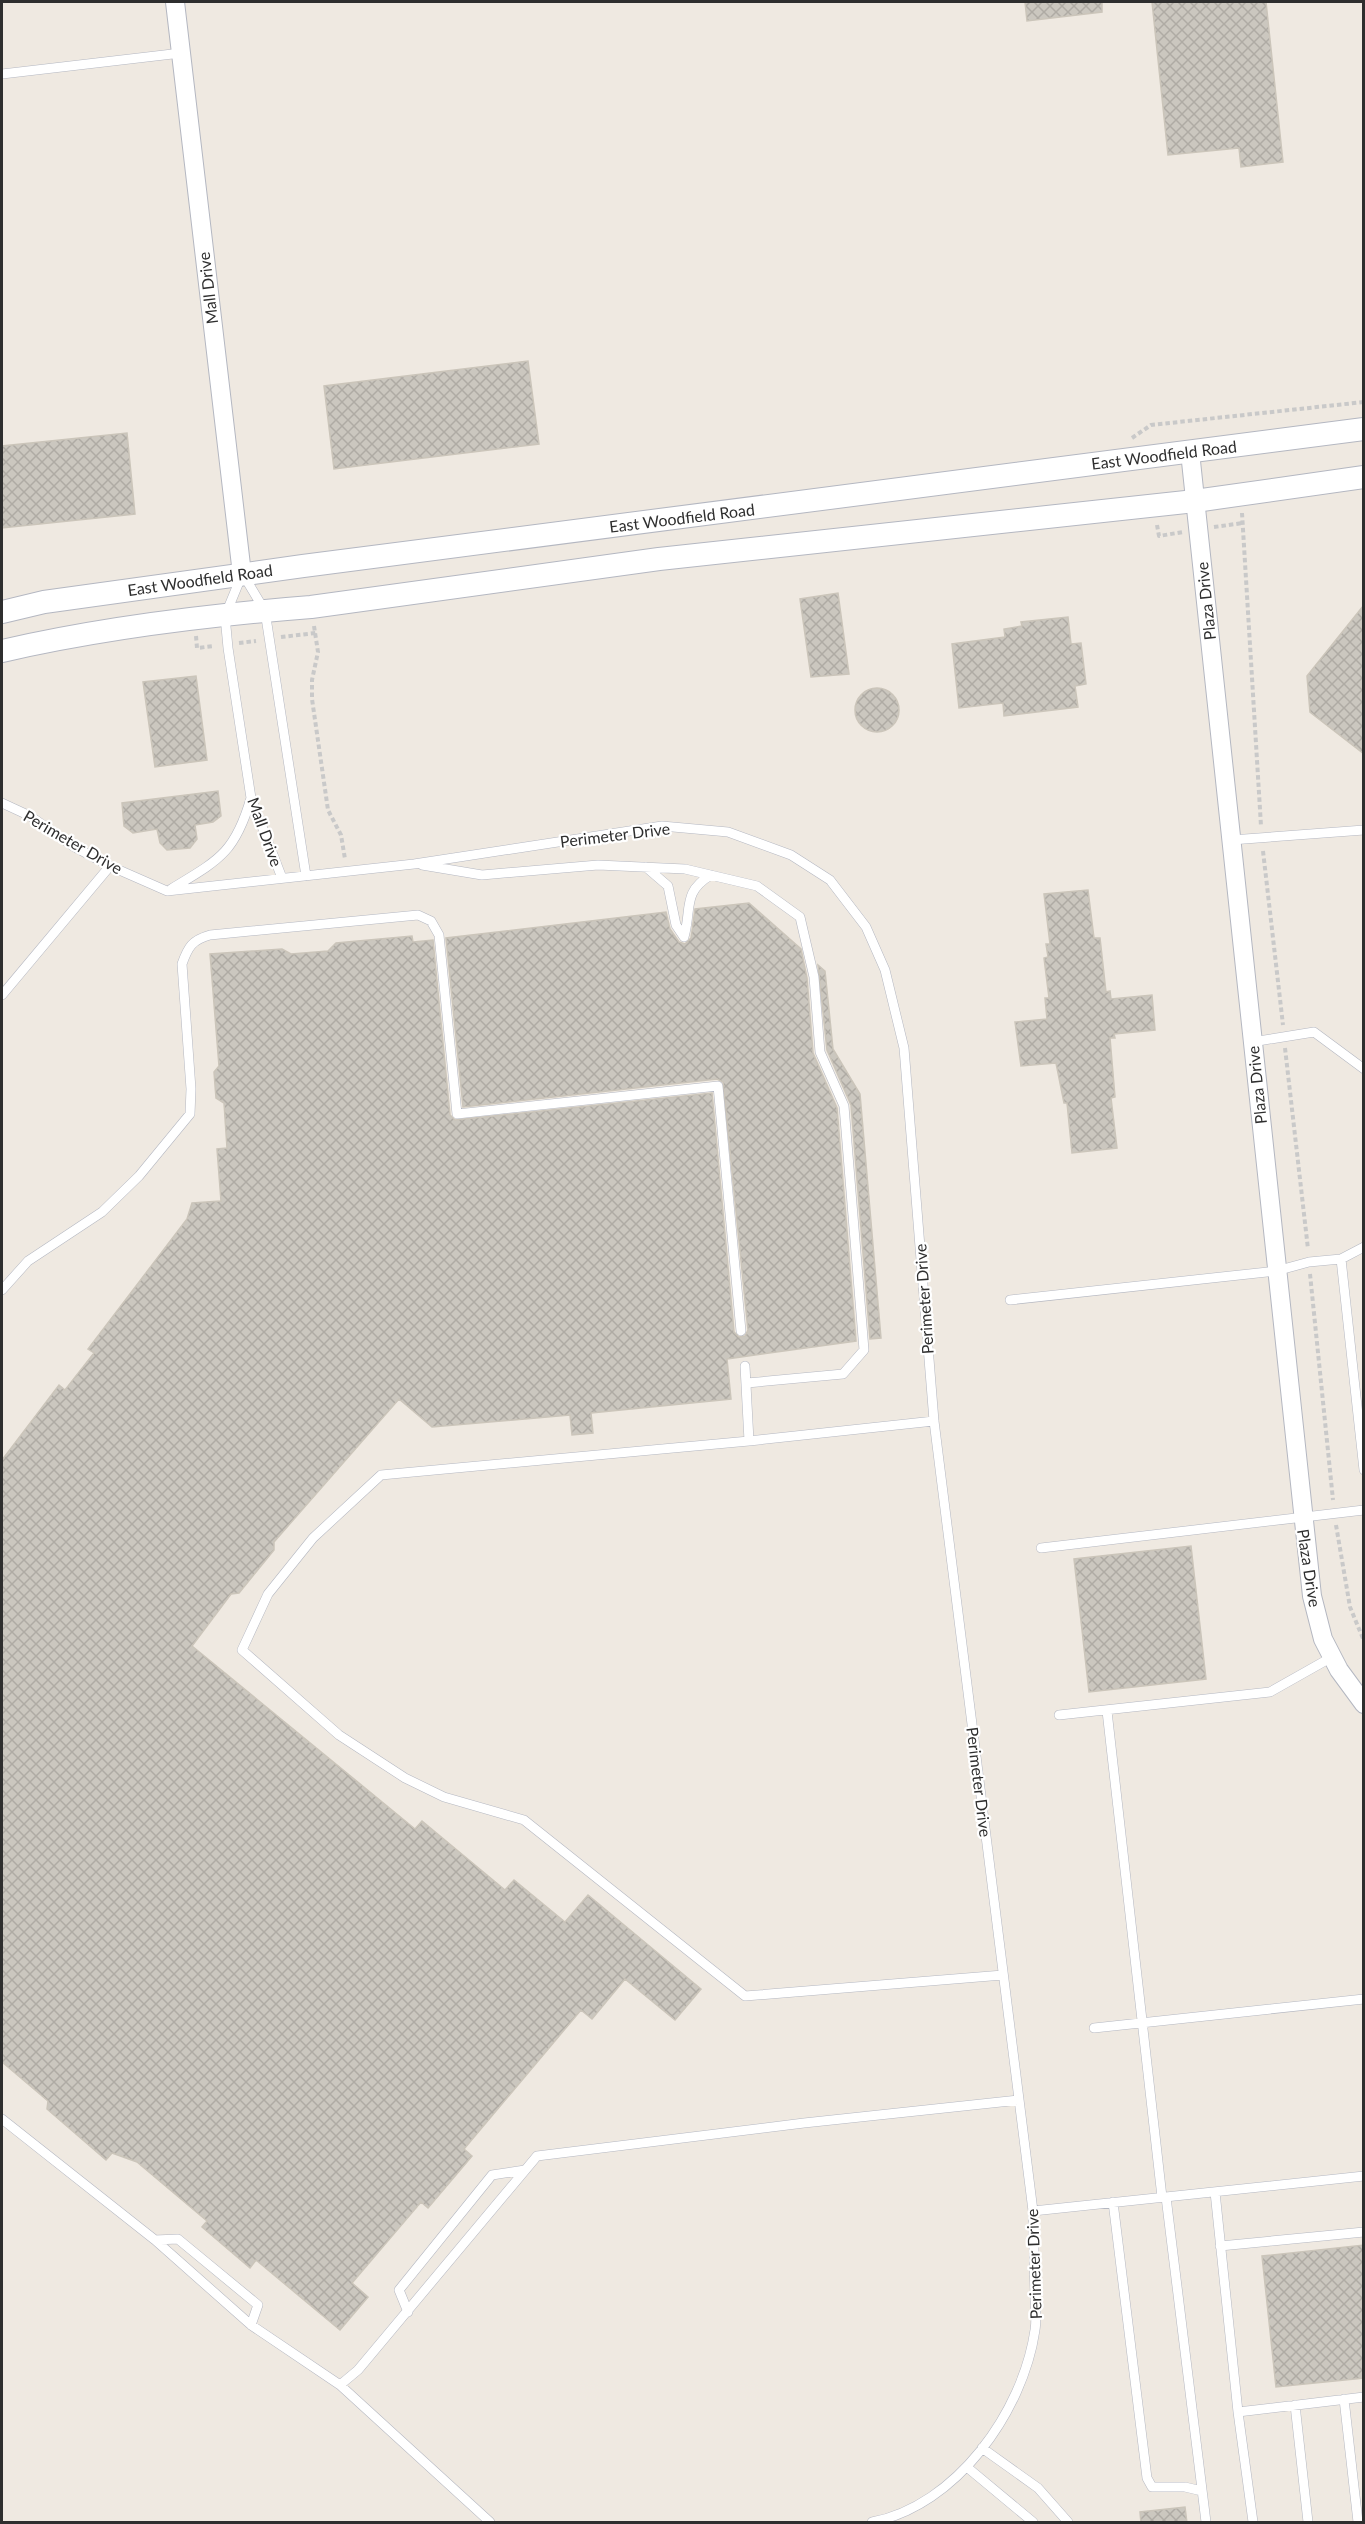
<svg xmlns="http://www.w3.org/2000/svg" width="1365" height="2524" font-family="Lato,sans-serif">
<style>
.building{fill:url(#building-cross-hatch);stroke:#cbc5ba;stroke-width:1.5}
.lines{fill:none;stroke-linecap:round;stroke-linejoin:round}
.service-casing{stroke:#b4b7c1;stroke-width:10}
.minor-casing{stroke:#b4b7c1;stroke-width:20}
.tertiary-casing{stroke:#b4b7c1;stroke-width:24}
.path{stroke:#c9c9c9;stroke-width:4;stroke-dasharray:4.5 3;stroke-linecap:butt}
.service{stroke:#fff;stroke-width:9}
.minor{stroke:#fff;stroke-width:18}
.tertiary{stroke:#fff;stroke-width:22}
.labels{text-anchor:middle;stroke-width:4.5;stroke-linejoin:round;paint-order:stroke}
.street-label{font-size:16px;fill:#2e2e2e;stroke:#fff}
</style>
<defs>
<pattern id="building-cross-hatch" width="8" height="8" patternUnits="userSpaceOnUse" patternTransform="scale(1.5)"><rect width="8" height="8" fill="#cbc7bf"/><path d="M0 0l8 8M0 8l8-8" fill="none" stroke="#afaba4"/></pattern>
</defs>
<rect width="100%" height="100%" fill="#efe9e1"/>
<path class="building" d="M 1025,2 L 1102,2 L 1102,12 L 1027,21 Z
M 1152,2 L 1266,2 L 1283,162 L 1241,167 L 1239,148 L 1168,155 Z
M 528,361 L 539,444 L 334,469 L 324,386 Z
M 127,433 L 135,514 L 2,528 L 2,446 Z
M 838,593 L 849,674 L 811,677 L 800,599 Z
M 1364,605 L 1364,754 L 1310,712 L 1307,676 Z
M 1068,617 L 1071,644 L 1081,643 L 1086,684 L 1075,686 L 1078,707 L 1004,716 L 1003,703 L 959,708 L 952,644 L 1005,637 L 1004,629 L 1022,626 L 1021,622 Z
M 196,676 L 207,760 L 155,767 L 143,682 Z
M855 710a22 22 0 1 1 44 0a22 22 0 1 1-44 0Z
M 218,791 L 221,816 L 213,822 L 195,825 L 197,839 L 190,848 L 167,850 L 160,843 L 157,829 L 133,833 L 124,826 L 122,803 Z
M 1088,890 L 1094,938 L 1100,938 L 1106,992 L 1110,991 L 1111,999 L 1152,995 L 1155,1030 L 1114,1034 L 1115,1038 L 1110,1038 L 1115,1097 L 1111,1098 L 1117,1148 L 1072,1153 L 1067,1103 L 1064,1103 L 1056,1063 L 1021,1066 L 1015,1022 L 1047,1019 L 1045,998 L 1049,998 L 1044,958 L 1048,957 L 1046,944 L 1050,944 L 1044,894 Z
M 749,903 L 801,949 L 807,978 L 813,1053 L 837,1108 L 856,1341 L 727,1359 L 731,1399 L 591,1413 L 593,1433 L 572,1435 L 570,1415 L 432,1427 L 399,1399 L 274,1542 L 274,1550 L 239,1593 L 231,1594 L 192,1646 L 415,1829 L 422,1821 L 505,1890 L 514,1880 L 565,1922 L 588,1895 L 701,1989 L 675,2020 L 625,1979 L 592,2019 L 581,2010 L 464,2149 L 472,2156 L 428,2208 L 421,2202 L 352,2283 L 368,2297 L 340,2330 L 256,2260 L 250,2268 L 202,2227 L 207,2221 L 137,2162 L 112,2153 L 106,2160 L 47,2109 L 48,2101 L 2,2062 L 2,1460 L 59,1385 L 65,1390 L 94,1353 L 88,1349 L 187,1219 L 192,1203 L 221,1201 L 217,1149 L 227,1148 L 224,1103 L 216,1098 L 214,1072 L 219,1066 L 210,954 L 282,949 L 291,954 L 328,951 L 336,943 L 412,936 L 413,942 L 433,940 L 450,1115 L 455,1120 L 712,1093 L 734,1332 L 739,1337 L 745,1336 L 748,1330 L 723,1082 L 717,1079 L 463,1107 L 446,938 L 666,912 L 670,929 L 679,942 L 685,944 L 691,938 L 695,909 Z
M 818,965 L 825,971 L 833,1049 L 860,1094 L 881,1338 L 870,1339 L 851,1105 L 827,1050 Z
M 1191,1546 L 1206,1679 L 1089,1692 L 1074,1559 Z
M 1364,2245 L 1364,2378 L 1276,2387 L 1262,2256 Z
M 1185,2507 L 1187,2523 L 1141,2523 L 1140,2512 Z"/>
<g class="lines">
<g class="service-casing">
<path id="service" d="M 2,74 L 181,53
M 244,576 L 265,611 L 306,876
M 241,577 L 225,616 L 228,648 L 251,798 L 282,878
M 2,803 L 30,816 L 73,846 L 110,866 L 167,891 L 414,864 L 662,826 L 728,832 L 791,855 L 830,880 L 866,927 L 885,970 L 904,1048 L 934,1421 L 1033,2211 C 1034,2239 1034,2266 1035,2294 C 1035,2306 1037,2319 1035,2330 C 1023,2412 956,2506 872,2522
M 1231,840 L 1364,830
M 422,865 L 482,875 L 598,865 L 685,869 L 757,886 L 800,917 L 814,977 L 820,1052 L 844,1106 L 864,1350 L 843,1374 L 747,1383
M 646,867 L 668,886 L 676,925 L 684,937
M 171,889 C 219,860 235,853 251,798
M 684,937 C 692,909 682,892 711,875
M 2,995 L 110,866
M 1252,1042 L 1314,1032 L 1364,1069
M 1341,1259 L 1364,1470
M 2,1290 L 28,1261 L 102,1212 L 139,1176 L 190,1114 L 191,1089 L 182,964 C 188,947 192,940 210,935 L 418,915 L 431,921 L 439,935 L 457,1114 L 718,1086 L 741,1331
M 1010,1300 L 1276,1271 L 1309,1262 L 1341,1259 L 1364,1247
M 745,1366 L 749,1441
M 934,1421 L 749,1441 L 381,1475 L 313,1538 L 268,1594 L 242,1650 L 339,1735 L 405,1778 L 444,1797 L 524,1820 L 745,1996 L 1003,1975
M 1041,1548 L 1364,1510
M 1107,1711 L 1162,2197
M 1059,1715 L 1270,1692 L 1332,1657
M 1094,2028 L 1364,1999
M 2,2119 L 155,2240 L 251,2325 L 340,2385 L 490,2522
M 1215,2192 L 1238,2412
M 1166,2197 L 1206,2522
M 1113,2202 L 1147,2478 L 1152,2487 L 1185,2487 L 1202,2491
M 1033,2211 L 1364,2176
M 155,2240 L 178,2239 L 258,2305 L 251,2325
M 1220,2246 L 1364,2232
M 408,2312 L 399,2290 L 492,2175 L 525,2170
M 340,2385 L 358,2370 L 537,2156 L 804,2123 L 1019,2100
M 1344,2399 L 1358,2522
M 1295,2405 L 1308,2522
M 982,2448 L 1038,2488 L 1068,2522
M 968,2468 L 1033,2522
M 1253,2522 L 1238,2412 L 1364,2397"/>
</g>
<g class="minor-casing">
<path id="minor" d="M 175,2 L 242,574
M 1190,452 L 1312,1596 L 1323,1639 L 1339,1670 L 1364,1704"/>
</g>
<g class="tertiary-casing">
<path id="tertiary" d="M 2,612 L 44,602 L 303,566 L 1364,429
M 2,651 C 102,628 208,615 311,607 L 659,559 L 1195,501 L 1364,477"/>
</g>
<path class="path" d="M 1132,438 L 1151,425 L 1364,402
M 1242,513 L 1261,826
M 1157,525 L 1159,536 L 1183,532
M 1214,527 L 1243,523
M 314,626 L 318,652 L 312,680 L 312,699 L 328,810 L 341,835 L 345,859
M 196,636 L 197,648 L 214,646
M 281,637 L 316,633
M 239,643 L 256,641
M 1263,851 L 1283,1025
M 1285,1048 L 1308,1249
M 1310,1274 L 1333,1500
M 1336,1525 L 1350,1607 L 1364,1641"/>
<use href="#service" class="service"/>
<use href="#minor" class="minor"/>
<use href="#tertiary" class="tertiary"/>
</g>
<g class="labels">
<g class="street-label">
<text transform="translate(208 288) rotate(-97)" y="6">Mall Drive</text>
<text transform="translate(1164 455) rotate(-7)" y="6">East Woodfield Road</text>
<text transform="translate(682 518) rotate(-7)" y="6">East Woodfield Road</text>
<text transform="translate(200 580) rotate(-8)" y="6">East Woodfield Road</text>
<text transform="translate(1206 601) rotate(-96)" y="6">Plaza Drive</text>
<text transform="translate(265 832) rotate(70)" y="6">Mall Drive</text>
<text transform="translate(615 835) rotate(-7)" y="6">Perimeter Drive</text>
<text transform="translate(73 842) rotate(30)" y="6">Perimeter Drive</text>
<text transform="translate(1257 1085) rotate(-96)" y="6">Plaza Drive</text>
<text transform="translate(924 1299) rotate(-94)" y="6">Perimeter Drive</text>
<text transform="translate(1309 1568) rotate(81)" y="6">Plaza Drive</text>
<text transform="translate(979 1782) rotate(83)" y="6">Perimeter Drive</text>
<text transform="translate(1034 2264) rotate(-92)" y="6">Perimeter Drive</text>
</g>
</g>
<rect width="1365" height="2524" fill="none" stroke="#2e2e2e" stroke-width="6"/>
</svg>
